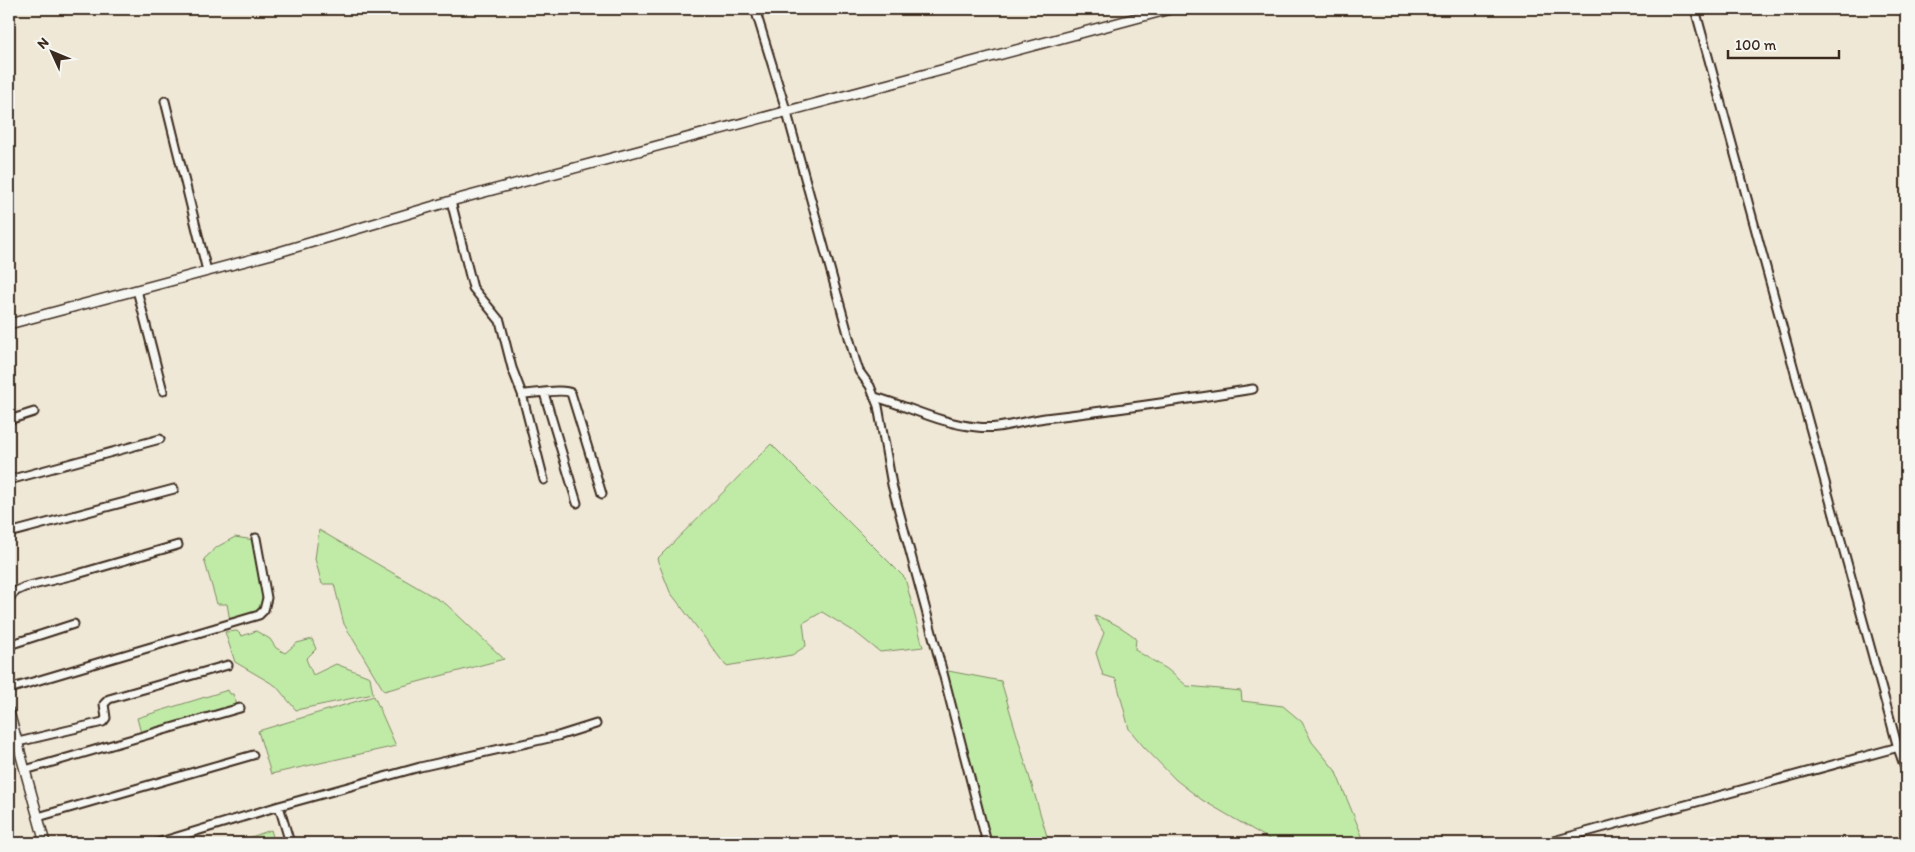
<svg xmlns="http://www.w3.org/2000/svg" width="1915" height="852" font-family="Itim,sans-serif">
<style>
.green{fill:#c0eba7;stroke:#7e8a62}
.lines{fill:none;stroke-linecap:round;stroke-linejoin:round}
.minor-casing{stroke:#3b2a1e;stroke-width:11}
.tertiary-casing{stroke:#3b2a1e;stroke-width:12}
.minor{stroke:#f6f6f2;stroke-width:7}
.tertiary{stroke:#f6f6f2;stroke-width:9}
</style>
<rect width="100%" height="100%" fill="#f0e8d7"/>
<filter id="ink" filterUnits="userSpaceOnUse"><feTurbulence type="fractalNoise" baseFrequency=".02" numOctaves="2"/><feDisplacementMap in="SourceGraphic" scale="10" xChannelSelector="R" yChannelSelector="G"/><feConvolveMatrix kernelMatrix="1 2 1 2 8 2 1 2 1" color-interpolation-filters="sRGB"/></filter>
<g filter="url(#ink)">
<path class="green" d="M 771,444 L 905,578 L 923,647 L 880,652 L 855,632 L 822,612 L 803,623 L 806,646 L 792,655 L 726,666 L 670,592 L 657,559 Z
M 319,530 L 446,604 L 504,659 L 384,691 L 344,624 L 334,584 L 322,584 L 315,559 Z
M 235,537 L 254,540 L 264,604 L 257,613 L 230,621 L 227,604 L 217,604 L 204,559 L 217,547 Z
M 1094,616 C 1110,620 1123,628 1136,638 L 1135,650 L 1167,669 L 1187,686 L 1241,691 L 1242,701 L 1283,706 L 1302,722 L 1312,742 L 1335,770 L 1365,843 L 1276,843 L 1202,800 L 1176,780 L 1143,746 L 1129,729 L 1116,679 L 1103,675 L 1096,653 L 1104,633 Z
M 237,631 L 242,636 L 256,631 L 270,639 L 276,648 L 285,653 L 297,643 L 312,639 L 316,649 L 306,659 L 313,675 L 336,664 L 370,677 L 373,694 L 296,710 L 276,686 L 235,662 L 225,632 Z
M 943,670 L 1001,681 L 1049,843 L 989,843 Z
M 228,690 L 230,694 L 233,694 L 238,707 L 141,733 L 137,718 Z
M 374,696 L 396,746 L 271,774 L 258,731 Z
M 271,830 L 275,843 L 234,843 Z"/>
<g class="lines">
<g class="minor-casing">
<path id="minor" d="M 755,9 L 787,113 L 855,359 L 859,371 L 870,386 L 878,406 L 892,485 L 944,677 L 987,843
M 1695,9 L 1898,748 L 1906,771
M 165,101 L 207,271
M 451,201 L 473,288 L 500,321 L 512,368 L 522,394 L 544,480
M 137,290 L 163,391
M 544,393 L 577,503
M 522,394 C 534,394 563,388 571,393 L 602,494
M 875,397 C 910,407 941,424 977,427 C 1000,430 1022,421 1045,418 C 1115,410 1184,400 1253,389
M 9,420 L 34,412
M 9,480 L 160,439
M 9,533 L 174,489
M 9,598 L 16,591 L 25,587 L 74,575 L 178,545
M 9,645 L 74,624
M 9,689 L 259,615 L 264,610 L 267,598 L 256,538
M 18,742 L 103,722 L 106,718 L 104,704 L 109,699 L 228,665
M 25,770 L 240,708
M 279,806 L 290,843
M 38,817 L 253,755
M 157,843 L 279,806 L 420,767 L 558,736 L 596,724
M 1546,843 L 1906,745"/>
</g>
<g class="tertiary-casing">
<path id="tertiary" d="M 9,324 L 272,254 L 451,201 L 1170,9
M 9,712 L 45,843"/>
</g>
<use href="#minor" class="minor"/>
<use href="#tertiary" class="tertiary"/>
</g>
</g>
<rect width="1915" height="852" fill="none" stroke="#f6f6f2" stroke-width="30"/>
<rect x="15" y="15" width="1885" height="822" fill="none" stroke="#3b2a1e" stroke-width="2" filter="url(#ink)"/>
<g transform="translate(52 52) rotate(314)" stroke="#f6f6f2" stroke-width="4" paint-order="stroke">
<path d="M0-4L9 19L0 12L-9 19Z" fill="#3b2a1e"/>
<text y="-8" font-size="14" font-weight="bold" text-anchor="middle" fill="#3b2a1e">N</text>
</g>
<path d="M1728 50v8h111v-8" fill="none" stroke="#3b2a1e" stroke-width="2.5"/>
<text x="1735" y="50" font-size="15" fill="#3b2a1e" stroke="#f6f6f2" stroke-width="4" paint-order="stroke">100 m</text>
</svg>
